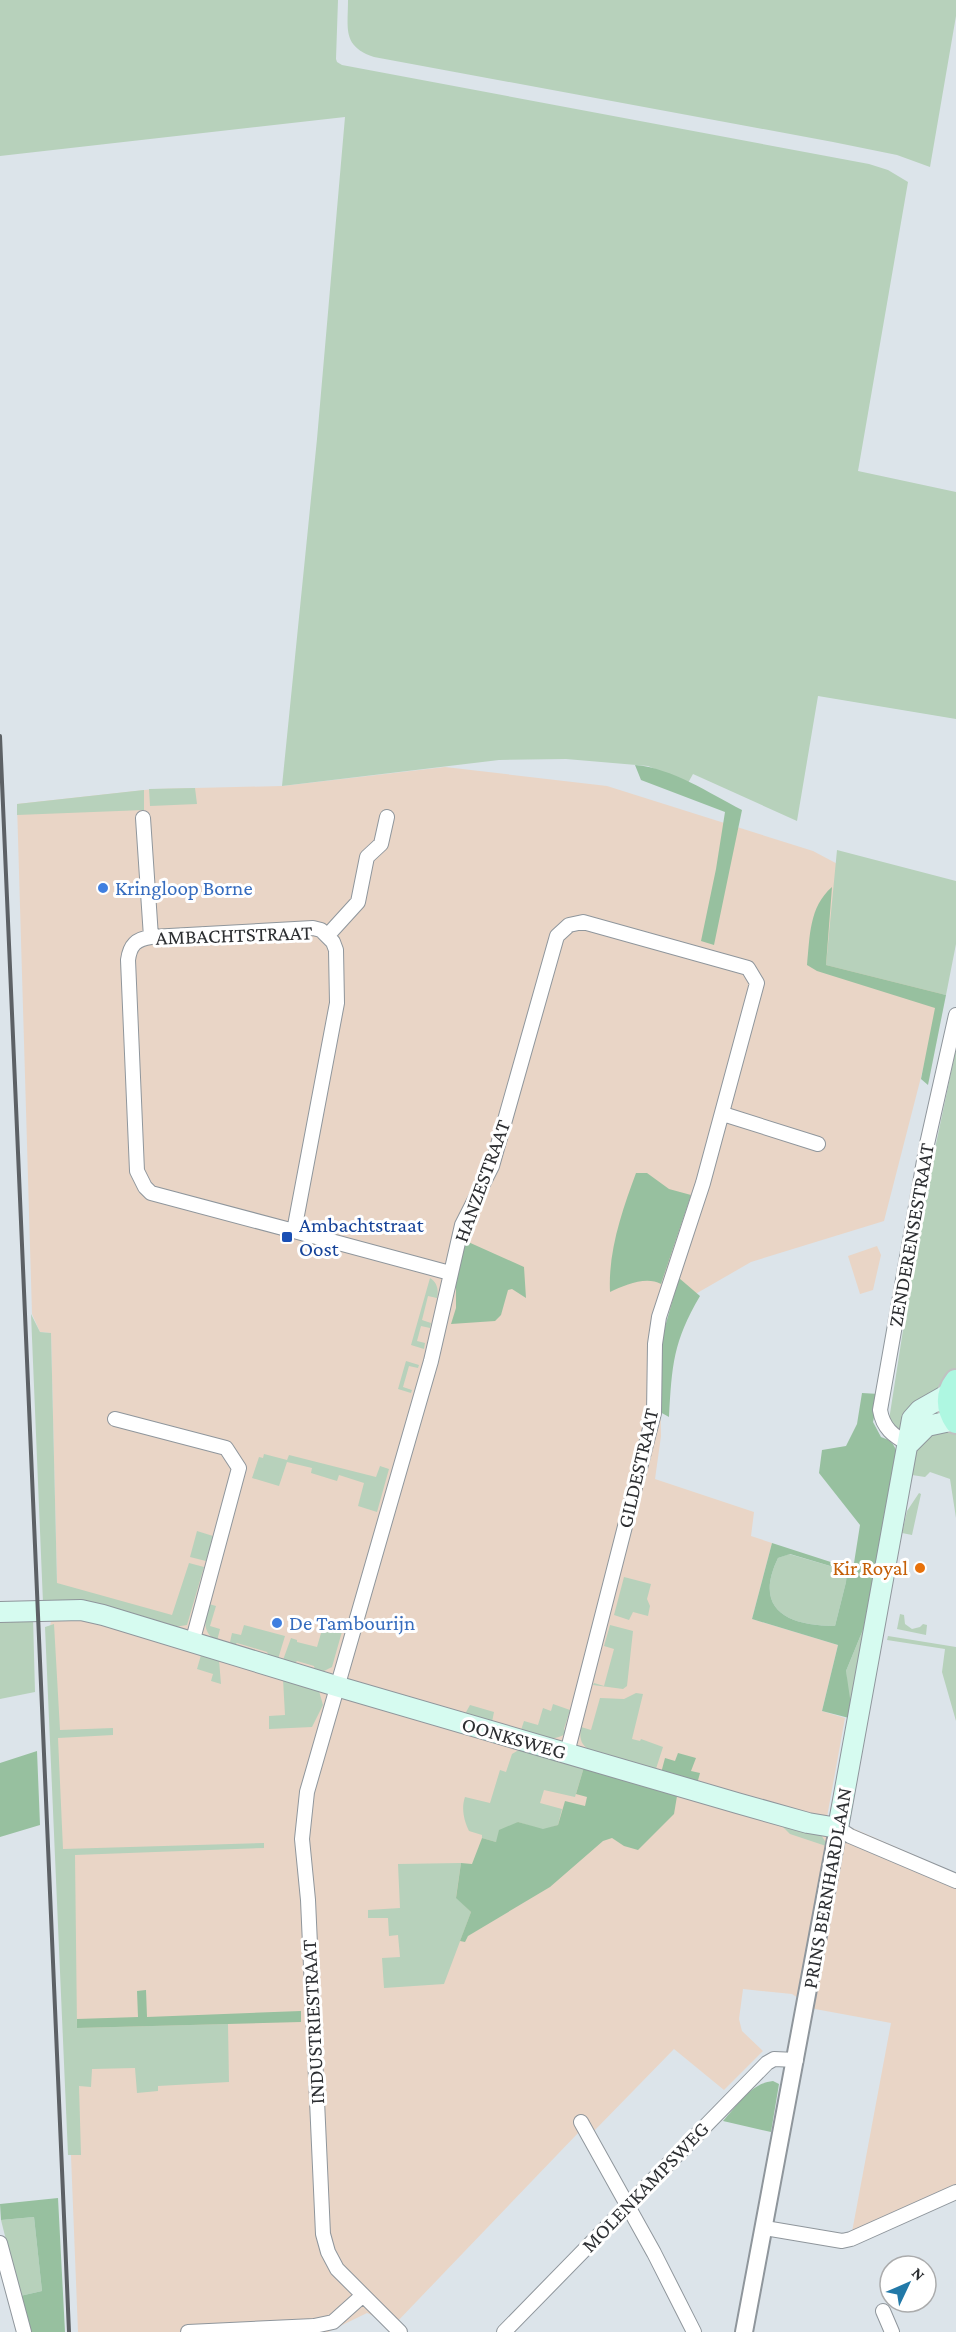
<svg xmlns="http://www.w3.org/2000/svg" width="956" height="2332" font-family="'Crimson Pro',serif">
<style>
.industrial{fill:#e9d5c6}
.green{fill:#b7d1bb}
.forest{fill:#97c09f;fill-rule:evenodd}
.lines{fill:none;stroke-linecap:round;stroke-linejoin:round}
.minor-casing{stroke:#8f969c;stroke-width:16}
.tertiary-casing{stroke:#8f969c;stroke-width:20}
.secondary-casing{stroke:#8f969c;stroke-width:22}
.primary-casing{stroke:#c0c1c2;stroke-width:26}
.minor{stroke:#fff;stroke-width:14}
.tertiary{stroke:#fff;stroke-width:16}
.secondary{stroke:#d6fbf0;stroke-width:20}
.primary{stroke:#aef7e1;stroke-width:22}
.rail{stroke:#5d6165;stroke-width:4}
.shop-dot{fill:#3f7fe0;stroke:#fff;stroke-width:2}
.transit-dot{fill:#1a4fb4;stroke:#fff;stroke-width:2}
.food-dot{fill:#e8710a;stroke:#fff;stroke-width:2}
.labels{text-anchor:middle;stroke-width:6;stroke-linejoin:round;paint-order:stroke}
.shop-label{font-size:21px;fill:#366cbe;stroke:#fff;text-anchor:start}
.street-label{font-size:21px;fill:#2d2f32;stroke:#fff}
.transit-label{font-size:21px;fill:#164399;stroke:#fff;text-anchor:start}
.food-label{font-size:21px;fill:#c56008;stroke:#fff;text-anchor:end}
</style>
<rect width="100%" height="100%" fill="#dce4ea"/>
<path class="industrial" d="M 445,767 L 607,786 L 813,851 L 930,913 L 956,941 L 884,1221 L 751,1262 L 659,1315 L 661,1436 L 655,1479 L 754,1512 L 751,1536 L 772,1543 L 752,1619 L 838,1645 L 822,1711 L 845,1718 L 827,1817 L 956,1873 L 956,2192 L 852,2232 L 891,2023 L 815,2009 L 792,1994 L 743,1989 L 739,2019 L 742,2031 L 763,2051 L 724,2090 L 674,2049 L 594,2131 L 580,2131 L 394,2325 L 367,2313 L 328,2332 L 78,2332 L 50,1627 L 57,1583 L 51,1333 L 40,1332 L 32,1314 L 17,804 L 154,789 L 282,786 Z
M 877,1246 L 881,1255 L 873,1290 L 860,1294 L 848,1256 Z"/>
<path class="green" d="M 0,0 L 338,0 L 336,59 L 337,62 L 342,65 L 869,164 L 888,170 L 908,182 L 858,471 L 956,492 L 956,719 L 818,696 L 797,821 L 693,774 L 688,783 L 648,766 L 566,759 L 499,760 L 282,786 L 317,439 L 345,117 L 0,156 Z
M 348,0 L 956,0 L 956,16 L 930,167 L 897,155 L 833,142 L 374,57 C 342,46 348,29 348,0 Z
M 195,788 L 197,804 L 150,806 L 149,789 Z
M 144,790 L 144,810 L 17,815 L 17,804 Z
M 837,850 L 956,881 L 956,944 L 946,995 L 826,965 Z
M 956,1049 L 956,1372 L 903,1430 L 897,1430 L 889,1420 L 921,1215 Z
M 430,1278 C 437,1282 439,1290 437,1298 L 428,1296 L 422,1320 L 431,1323 L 430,1328 L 421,1326 L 417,1341 L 425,1343 L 424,1349 L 411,1345 Z
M 31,1314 L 40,1332 L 51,1333 L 57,1583 L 172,1615 L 189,1563 L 204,1567 L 187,1625 L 174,1627 L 43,1603 Z
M 406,1361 L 419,1365 L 418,1368 L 409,1366 L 403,1387 L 412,1390 L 411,1393 L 398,1389 Z
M 956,1429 L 956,1518 L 950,1479 L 930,1472 L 925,1477 L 912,1475 L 917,1446 L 923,1436 Z
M 264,1454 L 287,1460 L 289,1455 L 376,1477 L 380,1466 L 389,1469 L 377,1512 L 358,1506 L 364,1483 L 339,1475 L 337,1481 L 311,1473 L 312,1468 L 287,1462 L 279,1486 L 252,1478 L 259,1457 L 263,1458 Z
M 919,1493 L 921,1494 L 912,1535 L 902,1533 L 907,1511 Z
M 197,1531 L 213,1536 L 206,1561 L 190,1557 Z
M 789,1554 L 847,1571 L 846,1582 L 835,1626 C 788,1626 753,1610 778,1558 Z
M 624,1577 L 651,1584 L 647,1599 L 650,1606 L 648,1616 L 633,1612 L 629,1620 L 614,1615 Z
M 209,1604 L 216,1606 L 210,1626 L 220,1629 L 217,1641 C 201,1632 205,1619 209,1604 Z
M 900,1614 L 904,1615 L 905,1624 L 912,1629 L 920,1627 L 923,1624 L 927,1625 L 926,1635 L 897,1629 Z
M 869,1615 L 855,1681 L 858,1696 L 849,1718 L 846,1671 Z
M 33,1617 L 35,1692 L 0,1699 L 0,1619 Z
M 324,1623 L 343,1628 L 332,1667 L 324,1671 L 315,1670 L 314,1666 L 297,1661 L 294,1664 L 283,1660 L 291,1638 L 297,1640 L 297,1642 L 317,1647 Z
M 54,1624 L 60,1730 L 113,1728 L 113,1735 L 58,1738 L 63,1849 L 264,1843 L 264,1848 L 75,1855 L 77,2028 L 228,2024 L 229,2082 L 158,2086 L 158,2091 L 137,2093 L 135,2068 L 92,2069 L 91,2087 L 79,2086 L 81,2155 L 68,2155 L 45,1627 Z
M 244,1625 L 285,1636 L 278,1659 L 270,1657 L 267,1652 L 237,1643 L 233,1646 L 230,1642 L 232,1633 L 241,1635 Z
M 610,1625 L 633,1631 L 627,1686 L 623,1689 L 593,1685 L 594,1683 L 604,1686 L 614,1649 L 604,1646 Z
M 888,1636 L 956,1647 L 956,1721 L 942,1672 L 945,1649 L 887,1640 Z
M 201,1655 L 219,1660 L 221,1684 L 211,1681 L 213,1674 L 197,1669 Z
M 283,1679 L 319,1691 L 323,1705 L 312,1727 L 269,1729 L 269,1716 L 285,1715 Z
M 636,1693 L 643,1694 L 632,1739 L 640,1741 L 641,1739 L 663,1747 L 655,1772 L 592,1751 C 581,1746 579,1739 581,1727 L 591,1730 L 600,1698 L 624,1699 Z
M 553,1704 L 570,1710 L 564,1729 L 566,1733 C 553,1744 535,1735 521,1730 L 524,1721 L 538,1725 L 543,1708 L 551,1711 Z
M 470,1705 L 494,1712 L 492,1722 L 465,1714 Z
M 522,1748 L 584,1767 L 575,1797 L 544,1790 L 540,1803 L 562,1809 L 558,1825 L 543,1830 L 518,1822 L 496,1842 L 482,1838 L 482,1835 L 469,1831 C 464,1821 461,1808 465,1797 L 490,1803 L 500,1770 L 506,1772 L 512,1754 Z
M 776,1820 L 821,1835 L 829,1847 L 790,1834 Z
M 461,1863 L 456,1897 L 471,1912 L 444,1984 L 384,1988 L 382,1958 L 400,1957 L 398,1935 L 389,1936 L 388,1918 L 368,1918 L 368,1910 L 400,1908 L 398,1864 Z
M 34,2217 L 42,2291 L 20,2296 L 1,2220 Z"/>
<path class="forest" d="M 635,765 C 672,768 709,793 742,810 L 714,945 L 701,941 L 716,869 L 725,812 L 641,780 Z
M 832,887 L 826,965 L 946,995 L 928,1085 L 921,1079 L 935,1008 L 817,971 L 807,965 C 810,936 809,907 832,887 Z
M 636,1173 L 647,1173 L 669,1189 L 691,1195 L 661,1284 C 646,1276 625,1285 610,1292 C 608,1251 622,1211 636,1173 Z
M 466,1241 L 524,1267 L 526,1298 L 512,1289 L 508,1290 L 501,1315 L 495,1321 L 451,1324 L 456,1308 L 456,1278 Z
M 679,1278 L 700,1296 C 673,1342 672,1365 669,1417 L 660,1412 L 660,1344 Z
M 862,1393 L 879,1394 L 873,1422 L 881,1437 C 890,1440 894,1443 897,1453 L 869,1615 L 846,1671 L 851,1705 L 849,1718 L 822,1711 L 838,1645 L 752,1619 L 772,1543 L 840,1565 L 850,1566 L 854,1563 L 860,1525 L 819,1473 L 822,1450 L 846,1446 L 857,1424 ZM 790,1554 L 847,1571 L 846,1582 L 835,1626 C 788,1626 753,1610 778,1558 Z
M 37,1751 L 40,1825 L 0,1837 L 0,1763 Z
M 678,1753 L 696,1758 L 691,1771 L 700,1773 L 697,1784 L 661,1773 L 665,1758 L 675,1761 Z
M 584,1767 L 596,1772 L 602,1768 L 650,1783 L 652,1789 L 677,1796 L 674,1814 L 638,1850 L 624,1846 L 612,1838 L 603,1841 L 550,1887 L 468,1936 L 465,1942 L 460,1941 L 471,1912 L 456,1898 L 461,1863 L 472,1864 L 482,1838 L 496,1842 L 499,1830 L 518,1822 L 543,1829 L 558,1825 L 565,1801 L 585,1806 L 587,1797 L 576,1794 Z
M 146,1990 L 147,2017 L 301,2011 L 301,2022 L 77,2028 L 77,2019 L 138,2017 L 137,1991 Z
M 773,2081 L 779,2084 L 771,2132 L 723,2121 C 737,2106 751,2083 773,2081 Z
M 58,2198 L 65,2332 L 30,2332 L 20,2296 L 42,2291 L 34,2217 L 1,2220 L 0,2204 Z"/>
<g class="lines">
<g class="minor-casing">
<path id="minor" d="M 143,818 L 151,937
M 313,928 L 321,930 L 333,942 L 336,950 L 337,1003 L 294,1231 L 151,1193 L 145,1187 L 137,1171 L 128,960 C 130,945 136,939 151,937 Z
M 328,935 L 358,902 L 367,857 L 381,844 L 387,817
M 723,1114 L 818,1144
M 294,1231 L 450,1273
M 115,1419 L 226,1448 L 239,1468 L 192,1643
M 909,1444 C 893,1436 883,1428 880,1410 L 927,1144 L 956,1015
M 838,1828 L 850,1836 L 956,1881
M 581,2122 L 654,2253 L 694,2332
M 765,2228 L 842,2241 L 851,2239 L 956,2192
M 0,2243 L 24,2332
M 883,2311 L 892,2332
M 188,2332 L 314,2326 L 333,2322 L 362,2296
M 400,2332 L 337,2269 L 328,2252 L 323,2234 L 308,1900 L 302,1839 L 307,1792 L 431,1361 L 462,1225 L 492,1166 L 557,936 L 569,925 L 583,922 L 748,968 L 757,983 L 703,1183 L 659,1317 L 655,1344 L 654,1413 L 567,1753
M 504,2332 L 767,2063 L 774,2059 L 796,2060"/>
</g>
<g class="tertiary-casing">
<path id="tertiary" d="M 744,2332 L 838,1828"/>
</g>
<g class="secondary-casing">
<path id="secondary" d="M 909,1444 L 927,1426 L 955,1420
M 0,1612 L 81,1610 L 103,1615 L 336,1686 L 737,1803 L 808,1823 L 838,1828 L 912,1419 L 920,1410 L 950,1393"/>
</g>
<g class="primary-casing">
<path id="primary" d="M 956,1381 C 946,1394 947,1409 956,1422"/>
</g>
<use href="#minor" class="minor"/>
<use href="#tertiary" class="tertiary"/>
<use href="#secondary" class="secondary"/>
<use href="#primary" class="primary"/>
<path class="rail" d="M 0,736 L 69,2332"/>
</g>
<g class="shop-dot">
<circle cx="103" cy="888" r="6"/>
<circle cx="277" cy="1623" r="6"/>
</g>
<rect class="transit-dot" x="281" y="1231" width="12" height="12" rx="3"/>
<circle class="food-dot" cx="920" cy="1568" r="6"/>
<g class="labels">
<g class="shop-label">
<text x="115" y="895">Kringloop Borne</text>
<text x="289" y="1630">De Tambourijn</text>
</g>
<g class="street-label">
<text transform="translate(234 935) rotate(-2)" y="7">AMBACHTSTRAAT</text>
<text transform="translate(482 1181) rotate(-70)" y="7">HANZESTRAAT</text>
<text transform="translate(911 1235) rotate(-80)" y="7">ZENDERENSESTRAAT</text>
<text transform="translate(638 1468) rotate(-77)" y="7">GILDESTRAAT</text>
<text transform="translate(514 1738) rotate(16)" y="7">OONKSWEG</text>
<text transform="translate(827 1888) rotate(-80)" y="7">PRINS BERNHARDLAAN</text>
<text transform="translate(313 2022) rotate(-93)" y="7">INDUSTRIESTRAAT</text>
<text transform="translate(645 2187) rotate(-46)" y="7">MOLENKAMPSWEG</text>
</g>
<g class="transit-label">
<text x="299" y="1232">Ambachtstraat<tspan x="299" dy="24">Oost</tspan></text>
</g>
<g class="food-label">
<text x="908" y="1575">Kir Royal</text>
</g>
</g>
<g transform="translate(908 2284) rotate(46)"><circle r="28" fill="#ffffff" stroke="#abacad" stroke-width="1.5"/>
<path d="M0-4.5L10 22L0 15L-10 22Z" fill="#2279a8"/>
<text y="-9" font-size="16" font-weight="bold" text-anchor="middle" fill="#2d2f32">N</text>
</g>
</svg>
